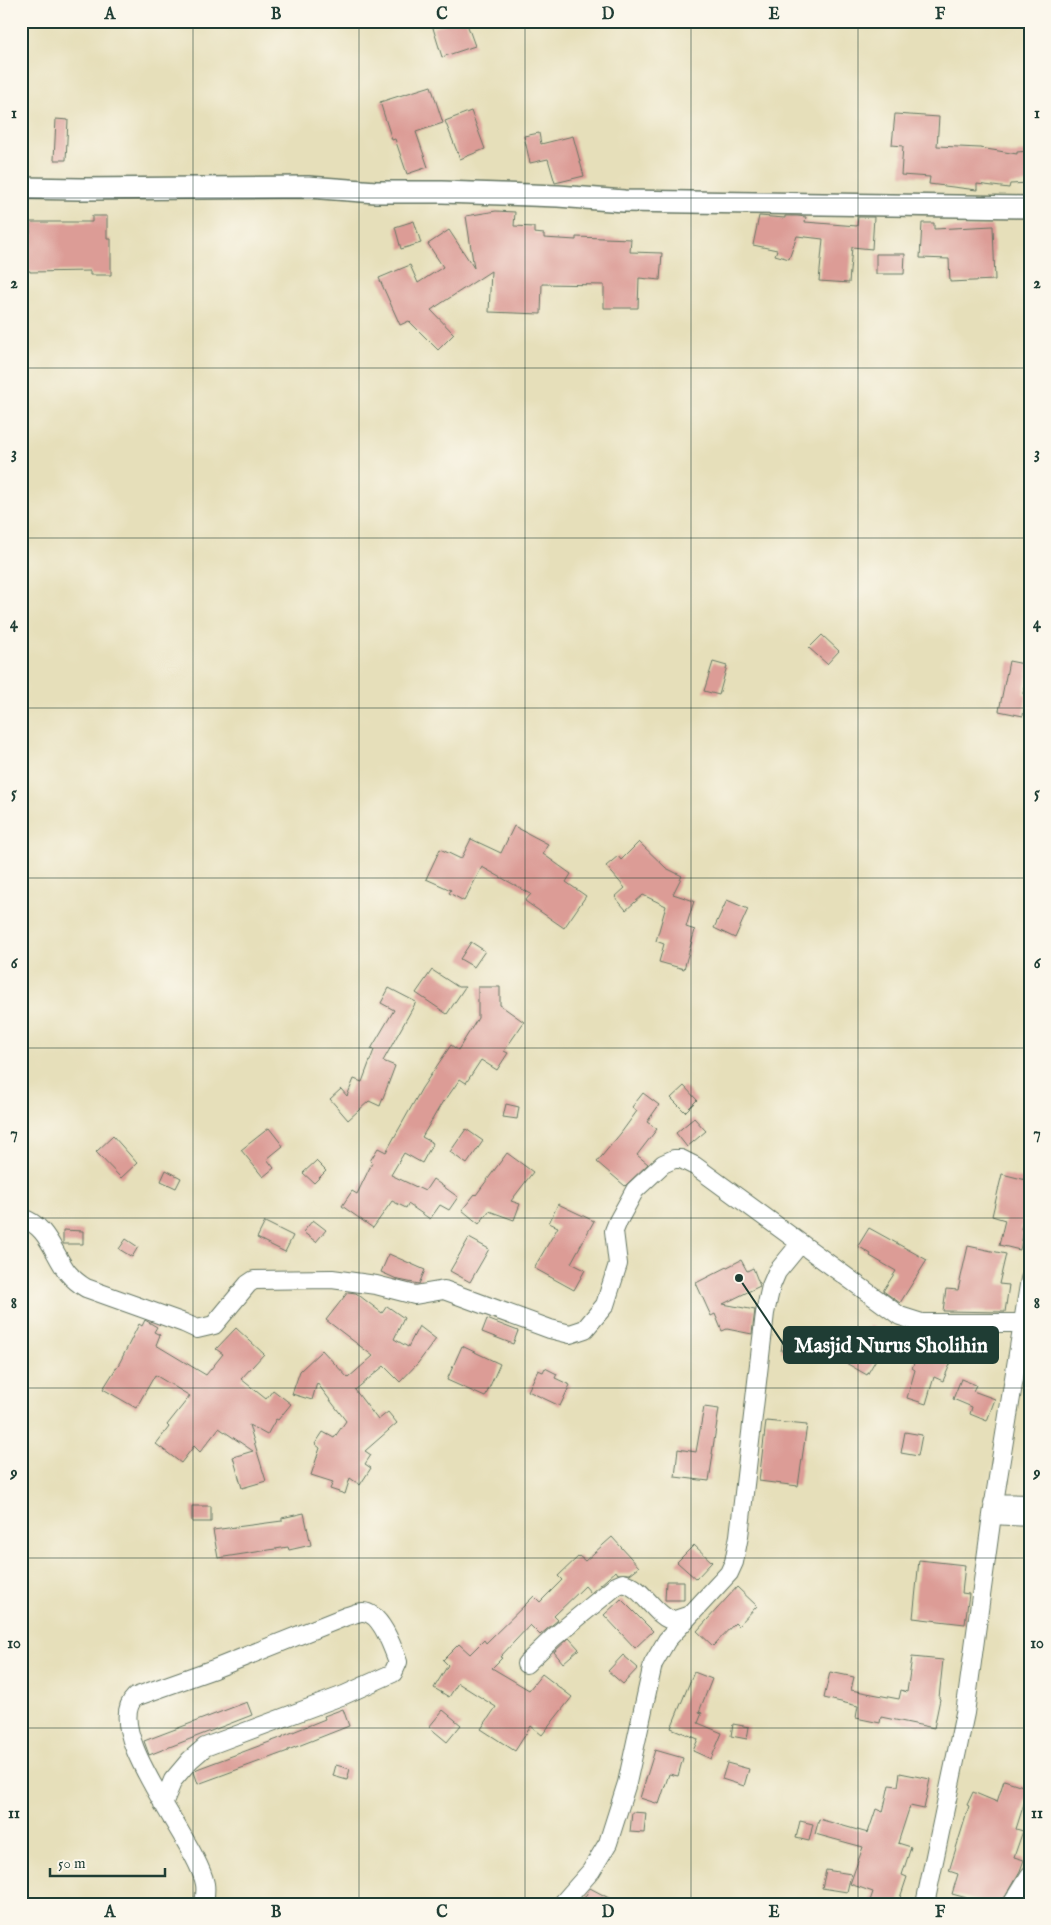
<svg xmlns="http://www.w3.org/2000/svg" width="1051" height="1925" font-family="'IM FELL English',serif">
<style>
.building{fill:#dc9c96}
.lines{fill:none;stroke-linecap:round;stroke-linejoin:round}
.minor-casing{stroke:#657663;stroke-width:20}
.tertiary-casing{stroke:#657663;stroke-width:24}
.minor{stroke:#fff;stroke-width:18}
.tertiary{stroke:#fff;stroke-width:21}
.grid{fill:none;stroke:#1f3d34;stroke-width:1;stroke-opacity:0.55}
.leader{fill:none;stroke:#1f3d34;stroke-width:2}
.callout-dot{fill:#1f3d34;stroke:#fbf7ec;stroke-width:2}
.callout{fill:#1f3d34;stroke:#1f3d34;stroke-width:2}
.callout-label{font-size:21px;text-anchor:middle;font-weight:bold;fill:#fff}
.neatline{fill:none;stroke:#1f3d34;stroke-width:2}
.grid-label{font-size:16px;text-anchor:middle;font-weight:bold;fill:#1f3d34}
</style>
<rect width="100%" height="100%" fill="#fbf7ec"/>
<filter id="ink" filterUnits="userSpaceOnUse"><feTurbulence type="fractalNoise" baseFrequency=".02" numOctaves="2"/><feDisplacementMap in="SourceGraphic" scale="10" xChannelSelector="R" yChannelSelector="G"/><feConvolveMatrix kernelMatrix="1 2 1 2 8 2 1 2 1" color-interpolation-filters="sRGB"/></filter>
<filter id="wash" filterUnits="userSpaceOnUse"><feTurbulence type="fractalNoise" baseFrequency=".0096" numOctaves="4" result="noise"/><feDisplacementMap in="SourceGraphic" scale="20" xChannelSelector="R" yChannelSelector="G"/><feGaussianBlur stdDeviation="1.12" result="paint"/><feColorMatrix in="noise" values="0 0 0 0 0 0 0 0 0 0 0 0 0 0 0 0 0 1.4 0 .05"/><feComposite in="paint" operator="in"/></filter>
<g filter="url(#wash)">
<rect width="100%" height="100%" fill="#e6dfba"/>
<g id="blocks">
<path class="building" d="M 453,21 L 466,21 L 475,46 L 442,57 L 433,28 Z
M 431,86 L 443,123 L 416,132 L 428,167 L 407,174 L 395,139 L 392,140 L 380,102 Z
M 471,111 L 485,149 L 460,159 L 445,121 Z
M 895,114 L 939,117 L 937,146 L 980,148 L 1017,154 L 1017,152 L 1030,151 L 1030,183 L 1010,184 L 1009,188 L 977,184 L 977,190 L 929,184 L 930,177 L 901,175 L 903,146 L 892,145 Z
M 56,119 L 68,120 L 66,160 L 54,160 Z
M 539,133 L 541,144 L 573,136 L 584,176 L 555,183 L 548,159 L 530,163 L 524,136 Z
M 496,211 L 515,212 L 514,226 L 534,227 L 534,233 L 544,234 L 544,238 L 576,240 L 576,237 L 631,239 L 630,252 L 662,253 L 660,280 L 639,278 L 638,308 L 604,308 L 604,285 L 542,284 L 541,314 L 489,312 L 491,271 L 431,310 L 454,334 L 438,350 L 409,321 L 400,325 L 379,278 L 410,265 L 418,283 L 443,267 L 428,244 L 449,230 L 474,268 L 466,216 Z
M 92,216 L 107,216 L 107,239 L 111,239 L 111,275 L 90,275 L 90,271 L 30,272 L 30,271 L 21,270 L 21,232 L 30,233 L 30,222 L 92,222 Z
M 759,216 L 785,218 L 785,216 L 797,216 L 806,217 L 805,222 L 857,226 L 858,217 L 874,217 L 872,249 L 852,247 L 849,283 L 819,281 L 823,239 L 797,236 L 789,259 L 775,255 L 777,250 L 753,245 Z
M 414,221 L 421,243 L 401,249 L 395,227 Z
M 922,223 L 934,223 L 934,229 L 993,226 L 995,280 L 950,282 L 949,259 L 920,258 Z
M 876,254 L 905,254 L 904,274 L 876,274 Z
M 822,635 L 839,651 L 827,664 L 809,648 Z
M 1009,661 L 1029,665 L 1023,694 L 1027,694 L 1023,716 L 999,711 Z
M 713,662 L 727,666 L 719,695 L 704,691 Z
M 514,826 L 548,844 L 543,854 L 571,874 L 566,882 L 586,896 L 564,928 L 525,901 L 531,894 L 482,867 L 464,901 L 449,893 L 451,890 L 426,879 L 440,849 L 461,859 L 471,839 L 501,853 Z
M 639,842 L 666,868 L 682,876 L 673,894 L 694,901 L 686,927 L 695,930 L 684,969 L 659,962 L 664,944 L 656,941 L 666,906 L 643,895 L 626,910 L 615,897 L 625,888 L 606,866 L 618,856 L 621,860 Z
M 727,900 L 748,909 L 735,938 L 714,928 Z
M 471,942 L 485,951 L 474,967 L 460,959 Z
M 432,970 L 458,987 L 465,987 L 447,1014 L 416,993 Z
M 478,987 L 500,987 L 500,1005 L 524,1022 L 504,1051 L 508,1053 L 497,1070 L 481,1060 L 466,1083 L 460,1079 L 444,1102 L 443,1101 L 422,1137 L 433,1143 L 422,1163 L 404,1153 L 391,1175 L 425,1191 L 433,1179 L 458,1197 L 449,1210 L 440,1205 L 430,1219 L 408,1204 L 406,1208 L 392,1201 L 373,1228 L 342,1206 L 352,1191 L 357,1194 L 372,1163 L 370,1161 L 378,1148 L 386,1152 L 422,1088 L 451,1045 L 458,1050 L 478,1018 Z
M 389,988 L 416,1002 L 383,1061 L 395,1066 L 380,1106 L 369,1101 L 348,1120 L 330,1099 L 341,1089 L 347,1096 L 354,1079 L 362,1082 L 374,1050 L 371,1049 L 394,1010 L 381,1003 Z
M 684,1086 L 697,1100 L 685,1112 L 671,1098 Z
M 643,1093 L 659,1105 L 647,1122 L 657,1129 L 637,1155 L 648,1164 L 625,1186 L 597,1162 L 621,1133 L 637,1111 L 632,1107 Z
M 506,1104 L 519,1107 L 517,1119 L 503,1117 Z
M 694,1118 L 706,1131 L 687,1147 L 676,1133 Z
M 269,1128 L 283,1146 L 267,1159 L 274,1168 L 263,1177 L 241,1150 Z
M 466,1129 L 483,1141 L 467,1164 L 450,1152 Z
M 113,1136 L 137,1163 L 121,1178 L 96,1152 Z
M 507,1153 L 533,1172 L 511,1201 L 520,1204 L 514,1220 L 489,1211 L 479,1224 L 462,1210 L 475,1194 L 476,1195 Z
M 316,1161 L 326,1171 L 314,1183 L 303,1173 Z
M 166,1170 L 181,1178 L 176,1188 L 161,1181 Z
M 1002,1174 L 1030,1181 L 1030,1191 L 1021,1229 L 1024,1230 L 1020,1250 L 999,1245 L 1005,1220 L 992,1216 Z
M 558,1204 L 594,1221 L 571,1263 L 585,1270 L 574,1290 L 534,1268 L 558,1227 L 549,1223 Z
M 313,1220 L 326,1230 L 316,1242 L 303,1232 Z
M 265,1222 L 293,1236 L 285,1252 L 257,1238 Z
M 869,1228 L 927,1260 L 900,1303 L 883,1291 L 896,1271 L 870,1256 L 871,1254 L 858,1246 Z
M 63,1230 L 83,1231 L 83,1244 L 63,1244 Z
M 469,1238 L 489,1249 L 470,1282 L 450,1271 Z
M 126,1239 L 138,1247 L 132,1257 L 119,1249 Z
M 968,1246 L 1006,1254 L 999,1284 L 1009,1285 L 1005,1312 L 943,1311 L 946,1289 L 958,1290 Z
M 389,1254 L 425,1270 L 419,1284 L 399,1280 L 381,1272 Z
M 741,1260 L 747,1271 L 753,1268 L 760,1286 L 723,1304 L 755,1310 L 752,1334 L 727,1329 L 722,1331 L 715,1314 L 711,1316 L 696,1283 Z
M 348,1292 L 356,1293 L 382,1313 L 387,1306 L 404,1318 L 394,1339 L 408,1347 L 419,1326 L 436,1339 L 418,1363 L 400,1382 L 384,1366 L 355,1390 L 378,1420 L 388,1412 L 397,1423 L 365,1451 L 371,1455 L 365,1464 L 371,1468 L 360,1485 L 350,1478 L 345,1494 L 330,1489 L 333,1482 L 311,1475 L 320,1448 L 315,1444 L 323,1432 L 334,1438 L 346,1421 L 317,1383 L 312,1400 L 292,1394 L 300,1371 L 322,1350 L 348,1378 L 373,1356 L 326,1320 Z
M 487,1319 L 518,1331 L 513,1344 L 482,1332 Z
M 145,1320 L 157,1327 L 154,1332 L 160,1335 L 156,1345 L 206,1375 L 223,1354 L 216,1349 L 236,1328 L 264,1354 L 241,1379 L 266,1399 L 273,1390 L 291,1404 L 278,1420 L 276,1419 L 267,1435 L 249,1425 L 266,1481 L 242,1488 L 233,1457 L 253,1451 L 219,1428 L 200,1452 L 194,1446 L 181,1463 L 156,1444 L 169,1427 L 167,1425 L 190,1396 L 155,1375 L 136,1408 L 103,1389 L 120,1362 L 139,1324 L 142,1326 Z
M 870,1325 L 889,1337 L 867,1375 L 839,1359 L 852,1338 L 860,1343 Z
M 784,1334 L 809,1339 L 806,1355 L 781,1351 Z
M 923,1342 L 954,1355 L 943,1381 L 934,1377 L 926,1404 L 907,1398 L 915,1370 L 912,1368 Z
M 462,1346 L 500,1364 L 485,1397 L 447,1380 Z
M 545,1368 L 557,1374 L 555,1378 L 570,1385 L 560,1406 L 528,1391 L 538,1370 L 543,1372 Z
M 961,1379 L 976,1385 L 973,1391 L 995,1399 L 987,1421 L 970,1414 L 972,1407 L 953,1399 Z
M 704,1407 L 719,1409 L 712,1454 L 713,1454 L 709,1481 L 675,1477 L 678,1449 L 696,1452 Z
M 766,1421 L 807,1425 L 798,1486 L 759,1481 Z
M 905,1432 L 922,1435 L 918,1456 L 901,1453 Z
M 192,1506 L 211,1506 L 211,1522 L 192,1522 Z
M 304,1513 L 311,1545 L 289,1550 L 288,1547 L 218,1558 L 213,1530 L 282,1521 L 282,1518 Z
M 612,1537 L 639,1567 L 630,1574 L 618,1574 L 616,1571 L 591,1593 L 585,1586 L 554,1616 L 558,1620 L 540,1635 L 530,1625 L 500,1657 L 502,1658 L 492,1668 L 529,1690 L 542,1674 L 572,1697 L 542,1735 L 531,1726 L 515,1751 L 481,1729 L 496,1707 L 458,1683 L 449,1697 L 434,1688 L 448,1665 L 443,1660 L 459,1644 L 470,1654 L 484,1640 L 486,1643 L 534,1596 L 540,1602 L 562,1580 L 558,1576 L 579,1556 L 585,1561 Z
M 694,1545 L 712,1562 L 696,1579 L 677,1562 Z
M 919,1560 L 965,1565 L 962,1593 L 969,1594 L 965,1624 L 913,1618 Z
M 666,1581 L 684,1581 L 684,1600 L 665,1600 Z
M 737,1587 L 757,1606 L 738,1626 L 735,1623 L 713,1646 L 697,1631 Z
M 621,1599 L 653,1631 L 635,1648 L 604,1615 Z
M 569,1638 L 579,1649 L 563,1663 L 554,1652 Z
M 623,1655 L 638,1668 L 623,1684 L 608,1671 Z
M 912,1657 L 943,1660 L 939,1698 L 940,1699 L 934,1728 L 881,1717 L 880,1723 L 856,1718 L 858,1706 L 824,1698 L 830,1672 L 854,1677 L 851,1690 L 899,1699 L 901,1690 L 907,1692 Z
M 694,1672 L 712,1679 L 699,1712 L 702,1713 L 698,1723 L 722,1733 L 711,1759 L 693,1751 L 698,1739 L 671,1728 Z
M 247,1702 L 252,1715 L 149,1755 L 144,1741 Z
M 343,1709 L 349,1726 L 288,1750 L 288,1751 L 198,1784 L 194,1772 L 197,1769 L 283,1737 L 283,1736 L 325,1719 L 324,1716 Z
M 443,1710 L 461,1725 L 447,1742 L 429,1727 Z
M 733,1724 L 749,1727 L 747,1739 L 731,1736 Z
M 655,1750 L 683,1758 L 678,1776 L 669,1774 L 659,1804 L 640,1798 Z
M 727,1763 L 749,1769 L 744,1786 L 722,1779 Z
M 336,1765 L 350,1769 L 347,1780 L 333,1776 Z
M 900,1773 L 930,1779 L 924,1809 L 910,1806 L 898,1843 L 911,1847 L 902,1875 L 907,1877 L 898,1904 L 869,1904 L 873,1892 L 850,1884 L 863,1847 L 815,1834 L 819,1819 L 868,1833 L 876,1809 L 883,1812 L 889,1785 L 898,1786 Z
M 1004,1780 L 1029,1788 L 1016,1829 L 1023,1831 L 1014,1857 L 1024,1860 L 1020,1871 L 1001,1904 L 989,1904 L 952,1894 L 958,1874 L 949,1871 L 969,1806 L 967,1805 L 973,1792 L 997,1802 Z
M 632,1812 L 646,1813 L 644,1833 L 630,1832 Z
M 800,1821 L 813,1824 L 809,1841 L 796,1838 Z
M 826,1870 L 851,1874 L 847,1892 L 822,1888 Z
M 590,1888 L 620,1904 L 581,1904 Z"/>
</g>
</g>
<g filter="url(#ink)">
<use href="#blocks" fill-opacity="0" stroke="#657663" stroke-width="1"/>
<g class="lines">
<g class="minor-casing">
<path id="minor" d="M 21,1218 C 48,1225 53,1254 68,1273 C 73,1279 79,1284 86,1288 L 184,1323 L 197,1329 L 214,1325 L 248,1284 L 254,1280 L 332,1279 L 376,1285 L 415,1295 L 444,1290 L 550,1329 L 570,1334 L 585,1329 L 605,1305 L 618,1264 L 614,1231 L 618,1221 L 635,1190 L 663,1164 L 674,1159 L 681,1159 L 695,1166 L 900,1316 L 922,1323 L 1022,1323
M 993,1503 L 1030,1504
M 992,1515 L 1030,1517
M 526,1664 L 554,1637 L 616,1586 L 623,1583 C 643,1587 652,1613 672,1621 L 690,1615
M 163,1804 L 173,1780 L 190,1760 L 205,1747 L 344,1695 L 393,1673 L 398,1662 C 393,1648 380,1611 362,1612 C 357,1612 352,1615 347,1616 L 214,1669 L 135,1697 C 100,1731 198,1843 205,1884 C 206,1890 205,1898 204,1904
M 562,1904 L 591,1871 L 608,1843 L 627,1783 L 653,1664 L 667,1640 L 729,1573 L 734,1562 L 739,1536 L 765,1313 L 771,1286 L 777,1272 L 800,1244
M 925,1904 L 965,1713 L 992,1515 L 1030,1279
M 1012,1904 L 1030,1875"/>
</g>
<g class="tertiary-casing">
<path id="tertiary" d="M 21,188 L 81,189 L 308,187 L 376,192 L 442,192 L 558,196 L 624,201 L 1030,207"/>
</g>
<use href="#minor" class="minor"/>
<use href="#tertiary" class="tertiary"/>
</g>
</g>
<path class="grid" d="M 193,21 L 193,1904M 359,21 L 359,1904M 525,21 L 525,1904M 691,21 L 691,1904M 858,21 L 858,1904M 21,198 L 1030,198M 21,368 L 1030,368M 21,538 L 1030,538M 21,708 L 1030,708M 21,878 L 1030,878M 21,1048 L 1030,1048M 21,1218 L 1030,1218M 21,1388 L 1030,1388M 21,1558 L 1030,1558M 21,1728 L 1030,1728"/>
<path class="leader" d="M739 1278L784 1345"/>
<circle class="callout-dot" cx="739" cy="1278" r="5"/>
<rect class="callout" x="784" y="1327" width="214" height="36" rx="5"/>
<g class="callout-label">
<text x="891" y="1352">Masjid Nurus Sholihin</text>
</g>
<rect width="1051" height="1925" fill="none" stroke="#fbf7ec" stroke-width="55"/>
<path d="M50 1868v8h115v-8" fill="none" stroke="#1f3d34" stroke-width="2.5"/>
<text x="58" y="1868" font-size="15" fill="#1f3d34" stroke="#fbf7ec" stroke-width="4" paint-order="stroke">50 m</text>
<rect x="28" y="28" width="996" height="1870" class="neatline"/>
<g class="grid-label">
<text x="110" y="19">A</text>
<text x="276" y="19">B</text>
<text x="442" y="19">C</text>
<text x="608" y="19">D</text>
<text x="774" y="19">E</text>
<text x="940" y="19">F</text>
<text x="14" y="118">1</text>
<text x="1037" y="118">1</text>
<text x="14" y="288">2</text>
<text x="1037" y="288">2</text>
<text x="14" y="458">3</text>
<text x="1037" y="458">3</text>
<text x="14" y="628">4</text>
<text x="1037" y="628">4</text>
<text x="14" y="798">5</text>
<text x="1037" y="798">5</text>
<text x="14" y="968">6</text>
<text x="1037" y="968">6</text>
<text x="14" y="1138">7</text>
<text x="1037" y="1138">7</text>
<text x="14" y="1308">8</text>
<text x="1037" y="1308">8</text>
<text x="14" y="1478">9</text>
<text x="1037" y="1478">9</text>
<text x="14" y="1648">10</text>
<text x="1037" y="1648">10</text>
<text x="14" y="1818">11</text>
<text x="1037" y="1818">11</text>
<text x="110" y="1917">A</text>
<text x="276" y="1917">B</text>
<text x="442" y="1917">C</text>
<text x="608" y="1917">D</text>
<text x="774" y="1917">E</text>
<text x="940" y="1917">F</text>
</g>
</svg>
